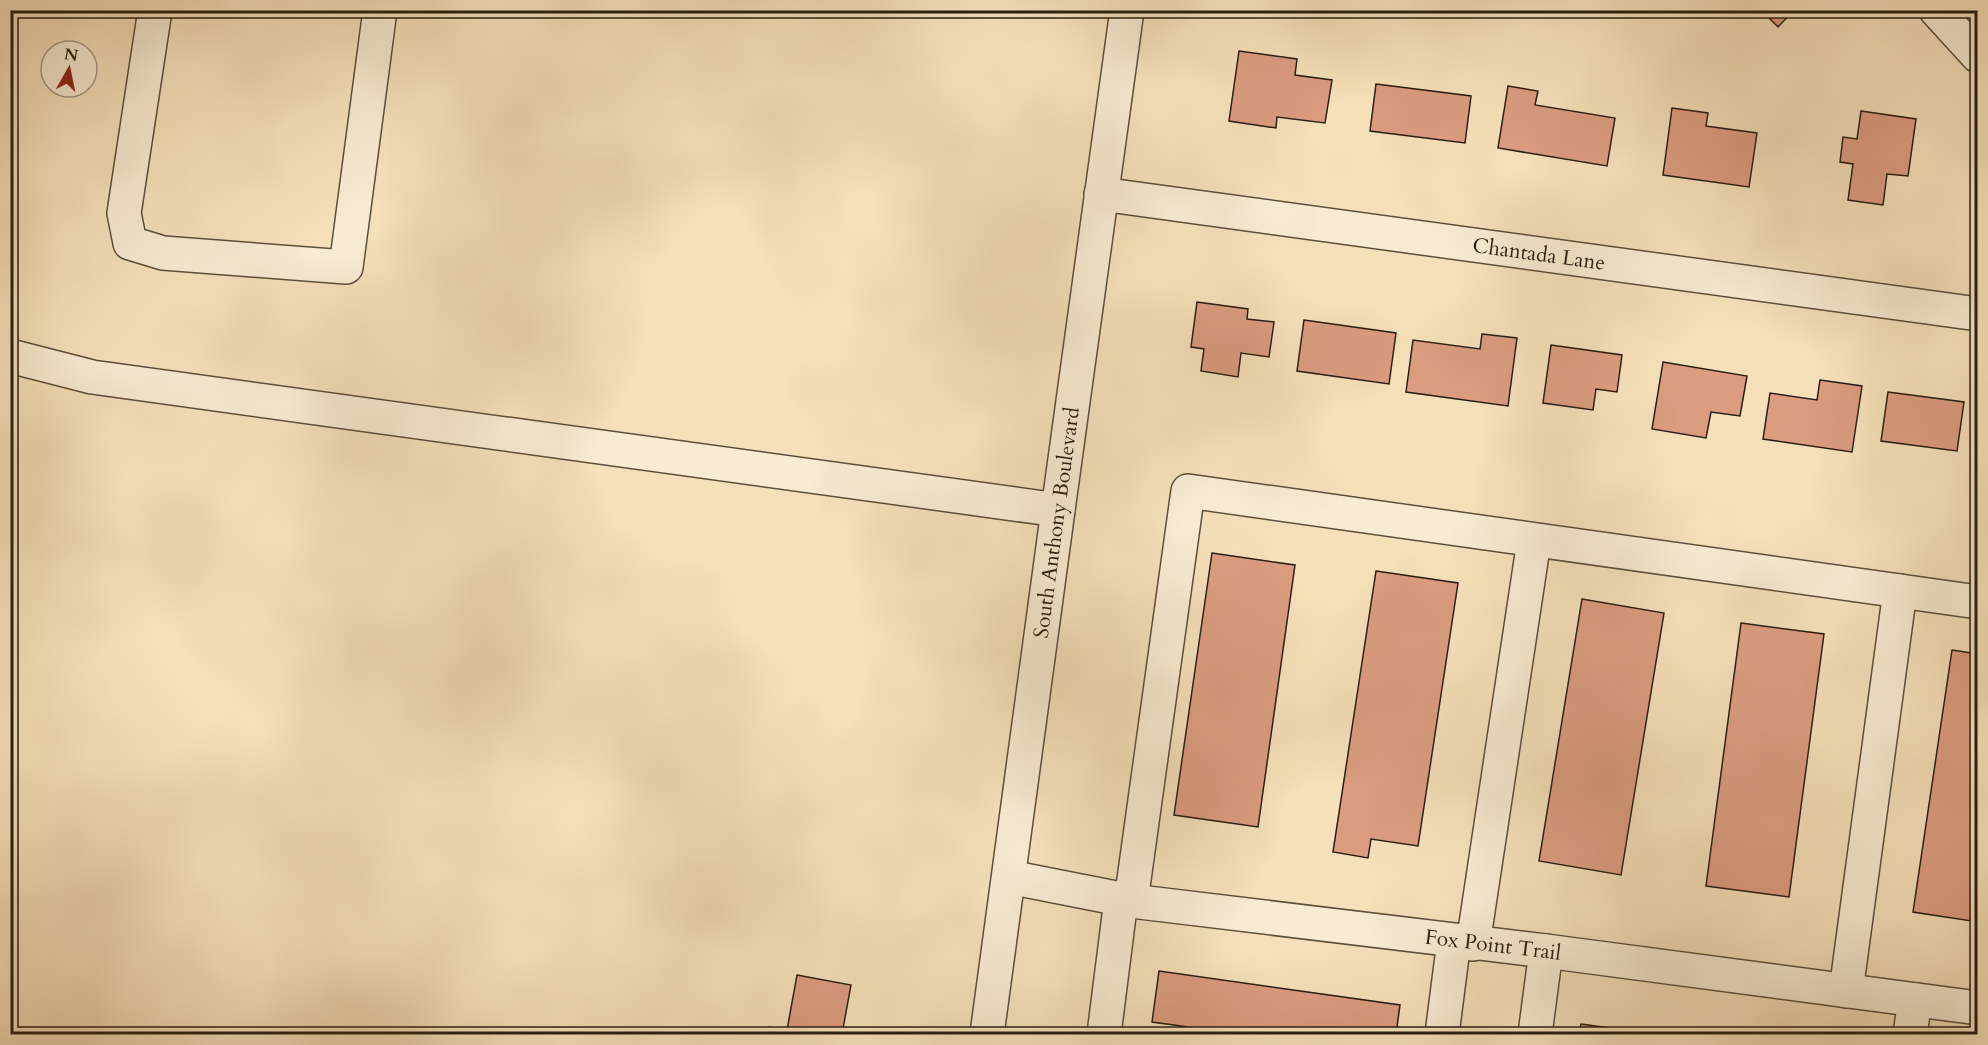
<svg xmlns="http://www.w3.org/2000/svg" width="1988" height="1045" font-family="Cardo,serif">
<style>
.building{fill:#db9c80;stroke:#281e11;stroke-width:1.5}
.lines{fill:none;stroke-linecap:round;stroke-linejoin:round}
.minor-casing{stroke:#5b4e3b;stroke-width:36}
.minor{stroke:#f8ebd2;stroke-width:33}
.labels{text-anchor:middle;stroke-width:4.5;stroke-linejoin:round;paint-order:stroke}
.street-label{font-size:21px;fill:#281e11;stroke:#f8ebd2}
</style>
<rect width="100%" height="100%" fill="#f5e0ba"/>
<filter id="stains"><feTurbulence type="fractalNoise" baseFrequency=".00333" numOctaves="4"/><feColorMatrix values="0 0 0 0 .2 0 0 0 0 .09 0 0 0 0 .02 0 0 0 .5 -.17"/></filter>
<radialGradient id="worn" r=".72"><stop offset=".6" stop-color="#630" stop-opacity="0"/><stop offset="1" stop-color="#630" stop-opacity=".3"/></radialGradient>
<path class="building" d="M 1761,10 L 1794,10 L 1778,27 Z
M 1239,51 L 1297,59 L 1295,75 L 1332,80 L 1325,123 L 1277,117 L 1276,128 L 1229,121 Z
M 1376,84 L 1471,96 L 1465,143 L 1370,131 Z
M 1508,86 L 1538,91 L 1535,105 L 1615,118 L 1607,166 L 1498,148 Z
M 1672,108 L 1708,113 L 1706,126 L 1757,133 L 1749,187 L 1663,175 Z
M 1861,111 L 1916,119 L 1908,176 L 1887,174 L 1883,205 L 1848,200 L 1853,164 L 1840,162 L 1843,137 L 1857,139 Z
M 1197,302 L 1248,309 L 1247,319 L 1274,322 L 1269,357 L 1241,353 L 1238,377 L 1201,371 L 1204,349 L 1191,347 Z
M 1304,320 L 1396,333 L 1389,384 L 1297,371 Z
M 1482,334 L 1517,338 L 1508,406 L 1406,392 L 1413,340 L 1480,349 Z
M 1551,345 L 1622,355 L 1617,392 L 1596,389 L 1593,410 L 1543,403 Z
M 1663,362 L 1747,376 L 1740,416 L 1711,412 L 1706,438 L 1652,429 Z
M 1820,380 L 1862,386 L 1852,452 L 1763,439 L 1770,393 L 1817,400 Z
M 1888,392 L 1964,402 L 1957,451 L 1881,441 Z
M 1212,553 L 1295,565 L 1258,827 L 1174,815 Z
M 1376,571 L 1458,583 L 1418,846 L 1371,839 L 1368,858 L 1333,852 Z
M 1582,599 L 1664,613 L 1621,875 L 1539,861 Z
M 1741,623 L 1824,634 L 1789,897 L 1706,886 Z
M 1952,650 L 1978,654 L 1978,922 L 1913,912 Z
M 1159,971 L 1400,1005 L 1396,1034 L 1240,1034 L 1152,1022 Z
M 797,975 L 851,985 L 842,1034 L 768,1034 L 769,1027 L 787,1030 Z
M 1581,1024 L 1654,1034 L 1579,1034 Z"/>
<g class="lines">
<g class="minor-casing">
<g id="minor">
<path d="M 155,10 L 124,213 L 130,243 L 163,253 L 346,267 L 380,10"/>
<path d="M 1936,10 L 1978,56"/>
<path id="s1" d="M 1101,194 L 1978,314"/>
<path d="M 10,356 L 92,377 L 1058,510"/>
<path id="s2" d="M 1009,877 L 1131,901 L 1546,951 L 1978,1008"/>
<path d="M 1131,901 L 1188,491 L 1978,602"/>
<path d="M 1473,944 L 1534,541"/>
<path d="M 1846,991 L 1900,591"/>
<path id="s3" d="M 987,1034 L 1058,510 L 1127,10"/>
<path d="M 1104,1034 L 1121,900"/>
<path d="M 1442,1034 L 1454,941"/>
<path d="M 1535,1034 L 1546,951"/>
<path d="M 1910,1034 L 1915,1000"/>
</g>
</g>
<use href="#minor" class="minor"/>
</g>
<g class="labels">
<g class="street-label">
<text dy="7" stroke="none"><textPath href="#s1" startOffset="442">Chantada Lane</textPath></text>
<text dy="7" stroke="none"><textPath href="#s3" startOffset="516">South Anthony Boulevard</textPath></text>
<text dy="7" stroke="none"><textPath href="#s2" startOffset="489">Fox Point Trail</textPath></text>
</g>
</g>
<rect width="1988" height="1045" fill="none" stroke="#f5e0ba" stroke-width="36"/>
<rect x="12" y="12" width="1964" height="1021" fill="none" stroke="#281e11" stroke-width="3"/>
<rect x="18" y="18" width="1952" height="1009" fill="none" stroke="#281e11" stroke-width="1.5"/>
<g transform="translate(69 69) rotate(9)"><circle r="28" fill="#f8ebd2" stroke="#a59985" stroke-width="1.5"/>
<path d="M0-4.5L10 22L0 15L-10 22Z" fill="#8f2418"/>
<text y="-9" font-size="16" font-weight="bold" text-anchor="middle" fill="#281e11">N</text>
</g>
<rect width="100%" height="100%" filter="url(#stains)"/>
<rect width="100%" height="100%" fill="url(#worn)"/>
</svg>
